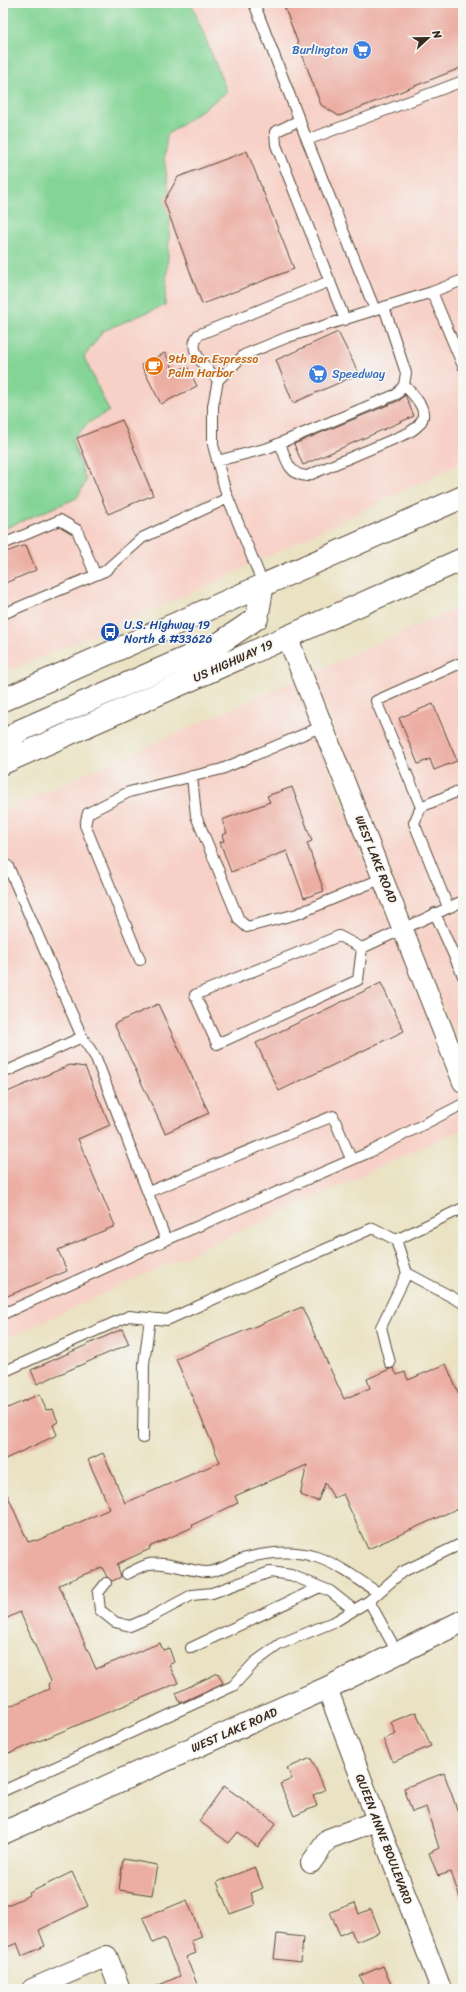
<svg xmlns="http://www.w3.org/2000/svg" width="466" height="1992" font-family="Sriracha,sans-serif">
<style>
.built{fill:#f7d1c7}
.green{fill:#83d495;stroke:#5f7f5a}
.building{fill:#ecada3}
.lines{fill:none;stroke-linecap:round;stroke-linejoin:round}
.service-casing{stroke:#554637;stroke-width:12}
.minor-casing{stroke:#554637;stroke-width:22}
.tertiary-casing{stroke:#554637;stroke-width:24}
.trunk-casing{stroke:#554637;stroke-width:24}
.service{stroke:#fff;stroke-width:10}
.minor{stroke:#fff;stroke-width:20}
.tertiary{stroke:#fff;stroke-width:22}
.trunk{stroke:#fff;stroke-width:22}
.labels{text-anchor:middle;stroke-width:3.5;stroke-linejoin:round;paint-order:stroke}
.shop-label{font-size:12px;fill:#366cbe;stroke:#f6f6f2;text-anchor:end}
.food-label{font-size:12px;fill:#c56008;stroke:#f6f6f2;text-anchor:start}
.transit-label{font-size:12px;fill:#164399;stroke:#f6f6f2;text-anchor:start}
.street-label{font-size:12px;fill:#3b2a1e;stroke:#f6f6f2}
</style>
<rect width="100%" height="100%" fill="#f6f6f2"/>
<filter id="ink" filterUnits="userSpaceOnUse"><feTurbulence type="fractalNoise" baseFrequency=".025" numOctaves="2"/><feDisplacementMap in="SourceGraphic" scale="8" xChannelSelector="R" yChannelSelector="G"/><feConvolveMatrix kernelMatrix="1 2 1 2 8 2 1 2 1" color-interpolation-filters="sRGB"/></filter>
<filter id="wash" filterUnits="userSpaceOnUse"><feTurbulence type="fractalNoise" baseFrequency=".012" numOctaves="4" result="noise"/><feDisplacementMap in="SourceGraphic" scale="16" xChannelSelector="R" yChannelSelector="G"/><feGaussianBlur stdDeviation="0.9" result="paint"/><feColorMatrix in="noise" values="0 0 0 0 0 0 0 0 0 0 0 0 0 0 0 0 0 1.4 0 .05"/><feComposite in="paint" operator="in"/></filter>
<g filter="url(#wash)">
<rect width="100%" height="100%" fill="#eae2c2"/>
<path class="built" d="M 191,3 L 463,3 L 463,462 L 196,591 L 3,673 L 3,529 L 77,498 L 86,481 L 72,439 L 90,422 L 109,410 L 84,357 L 103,331 L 165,305 L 171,205 L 164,158 L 167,135 L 227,92 Z
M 463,605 L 463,1056 L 312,673 Z
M 294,681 L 463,1109 L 463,1129 L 3,1340 L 3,811 Z"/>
<path class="green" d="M 3,3 L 191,3 L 227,92 L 167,135 L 164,158 L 171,205 L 165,305 L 103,331 L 84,357 L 109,411 L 90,422 L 72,439 L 86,481 L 77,498 L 3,529 Z"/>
<g id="blocks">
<path class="building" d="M 283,3 L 463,3 L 463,67 L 339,116 L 321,105 Z
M 247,151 L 294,269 L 202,304 L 164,201 L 178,177 Z
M 338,332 L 359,374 L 293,403 L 276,360 Z
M 165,353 L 175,372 L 187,366 L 197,386 L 161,404 L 141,365 Z
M 405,395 L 414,416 L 303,465 L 294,444 L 400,400 Z
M 122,420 L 153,495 L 108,514 L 77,438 Z
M 26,545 L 36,570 L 3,584 L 3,553 Z
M 433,704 L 457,761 L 434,770 L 430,759 L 418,764 L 399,718 Z
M 292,787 L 312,841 L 307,843 L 324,891 L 304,898 L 287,851 L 231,872 L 220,842 L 224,841 L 222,835 L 227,833 L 222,820 L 270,802 L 267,796 Z
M 381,983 L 404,1031 L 279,1091 L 256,1043 Z
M 158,1004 L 209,1113 L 165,1133 L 114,1024 Z
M 70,1065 L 85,1067 L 110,1125 L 78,1139 L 115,1226 L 58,1250 L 67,1271 L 3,1298 L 3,1094 Z
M 302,1307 L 344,1399 L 370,1388 L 367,1379 L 390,1369 L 393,1368 L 397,1375 L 405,1372 L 408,1380 L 446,1364 L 463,1404 L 463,1506 L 368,1549 L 343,1494 L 334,1498 L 325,1483 L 318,1501 L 300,1495 L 307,1465 L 235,1496 L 238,1503 L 192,1525 L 193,1527 L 149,1547 L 150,1549 L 117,1564 L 121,1577 L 112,1581 L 107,1577 L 102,1567 L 59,1585 L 96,1669 L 160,1643 L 163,1650 L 169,1648 L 174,1662 L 169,1665 L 178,1683 L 13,1752 L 3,1754 L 3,1709 L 49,1689 L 48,1684 L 51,1681 L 20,1612 L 3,1620 L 3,1485 L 28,1542 L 35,1540 L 36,1541 L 110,1509 L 88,1460 L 103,1453 L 125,1503 L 220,1462 L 176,1359 Z
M 122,1329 L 129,1344 L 37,1384 L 31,1370 Z
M 40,1394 L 46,1410 L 53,1409 L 58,1422 L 53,1425 L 57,1435 L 3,1460 L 3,1410 Z
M 218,1673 L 223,1683 L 180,1703 L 176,1693 Z
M 416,1712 L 431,1746 L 393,1762 L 383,1739 L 396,1734 L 391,1722 Z
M 311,1758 L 325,1790 L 313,1795 L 317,1806 L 294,1816 L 280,1784 L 292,1779 L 287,1768 Z
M 444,1773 L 463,1826 L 463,1900 L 461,1901 L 451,1872 L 438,1876 L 429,1853 L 439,1848 L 426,1807 L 412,1812 L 404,1788 Z
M 224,1786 L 276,1823 L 258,1847 L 238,1832 L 229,1843 L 199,1821 Z
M 123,1859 L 157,1865 L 152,1895 L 119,1890 Z
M 255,1867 L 263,1888 L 251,1893 L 255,1905 L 230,1914 L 217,1882 Z
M 72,1872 L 88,1906 L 39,1930 L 45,1946 L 22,1956 L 17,1943 L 3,1949 L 3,1907 L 30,1895 L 29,1893 Z
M 187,1900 L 202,1937 L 191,1941 L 196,1953 L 186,1957 L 199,1989 L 150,1989 L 180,1976 L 164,1938 L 153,1943 L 143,1918 Z
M 355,1903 L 359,1914 L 371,1909 L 380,1932 L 356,1942 L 351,1930 L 340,1935 L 330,1912 Z
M 277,1934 L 303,1937 L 301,1962 L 274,1959 Z
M 383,1966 L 393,1989 L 366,1989 L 360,1976 Z"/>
</g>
</g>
<g filter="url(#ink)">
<use href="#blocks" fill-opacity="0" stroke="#554637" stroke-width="1"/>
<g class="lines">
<g class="service-casing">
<path id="service" d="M 254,3 L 307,140 L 463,81
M 300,120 L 275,132 L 276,145 L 345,320
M 307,140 L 375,310
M 432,292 L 463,280
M 218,380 C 207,368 186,351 198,335 L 330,281
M 280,443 C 286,458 288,475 307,476 L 408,433 C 435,418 421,402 404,385
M 217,461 L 268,448 L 397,394 L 404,385 L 406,373 L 384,307
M 3,544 L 60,520 L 77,530 L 95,574
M 263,584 L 226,493 L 213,445 L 213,406 L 218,380 L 244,355 L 288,337 L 432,292 L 463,366
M 3,614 L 105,571 L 142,538 L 228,498
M 192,776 L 196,816 L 239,920 L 247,927 L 297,914 L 383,878
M 421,807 L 463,789
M 3,864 L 8,866 L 82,1037 L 96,1058 L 166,1240
M 448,907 L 414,823 L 421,807 L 376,701 L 463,662
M 435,913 L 463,976
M 362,948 L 358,980 L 217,1044 L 195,995 L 339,936 L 362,948 L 463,901
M 140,960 L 85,825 L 88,813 L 129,792 L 222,769 L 323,726
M 3,1073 L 82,1037
M 148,1192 L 333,1116 L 351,1159
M 396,1240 L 463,1208
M 3,1314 L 166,1240 L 370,1152 L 463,1104
M 390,1363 L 381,1327 L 407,1273
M 3,1372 L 129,1316 L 167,1320 L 373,1228 L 396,1240 L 407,1273 L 463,1303
M 143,1438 L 144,1364 L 150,1318
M 127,1574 C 133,1571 142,1566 149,1564 C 165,1561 190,1571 206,1572 C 216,1573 235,1561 246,1558 C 306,1543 330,1559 378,1593
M 106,1583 L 98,1593 L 100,1610 L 115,1622 L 130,1626 L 151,1617 L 192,1595 L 212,1593 L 270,1572 L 291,1575 L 330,1591 L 354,1610
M 369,1601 L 398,1654
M 191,1648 L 320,1587
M 3,1791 L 233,1686 L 255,1662 L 280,1644 L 336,1621 L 369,1601 L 402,1572 L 463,1543"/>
</g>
<g class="minor-casing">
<path id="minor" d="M 287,636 L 463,1082
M 327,1688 L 441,1989
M 311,1863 L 328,1839 L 376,1821
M 32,1989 L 107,1956 L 120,1989"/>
</g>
<g class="tertiary-casing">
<path id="tertiary" d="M 3,1833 L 327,1688 L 463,1621"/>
</g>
<g class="trunk-casing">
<path id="trunk" d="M 3,700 L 463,497
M 3,744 L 19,731 L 220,643 L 257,618 L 263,584
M 3,763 L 463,559"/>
</g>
<use href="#service" class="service"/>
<use href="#minor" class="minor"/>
<use href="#tertiary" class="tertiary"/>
<use href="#trunk" class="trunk"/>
</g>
</g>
<defs>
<g id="supermarket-disc" transform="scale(1)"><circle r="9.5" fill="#3f7fe0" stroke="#f6f6f2"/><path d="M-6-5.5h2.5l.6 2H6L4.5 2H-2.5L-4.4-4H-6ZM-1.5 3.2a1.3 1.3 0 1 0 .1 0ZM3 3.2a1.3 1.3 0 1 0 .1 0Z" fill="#fff"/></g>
<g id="cafe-disc" transform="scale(1)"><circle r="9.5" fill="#e8710a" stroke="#f6f6f2"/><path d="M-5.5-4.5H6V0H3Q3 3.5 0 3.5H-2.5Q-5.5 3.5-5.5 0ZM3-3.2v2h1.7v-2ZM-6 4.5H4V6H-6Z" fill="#fff"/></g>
<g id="bus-disc" transform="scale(1)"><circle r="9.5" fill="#1a4fb4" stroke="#f6f6f2"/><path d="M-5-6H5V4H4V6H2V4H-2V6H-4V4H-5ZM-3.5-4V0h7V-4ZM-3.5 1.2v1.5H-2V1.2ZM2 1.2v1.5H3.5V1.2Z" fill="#fff"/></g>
</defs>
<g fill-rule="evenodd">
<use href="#supermarket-disc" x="362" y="50"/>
<use href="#cafe-disc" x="154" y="366"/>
<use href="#supermarket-disc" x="318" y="374"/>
<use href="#bus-disc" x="110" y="632"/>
</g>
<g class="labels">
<g class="shop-label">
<text x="348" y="54">Burlington</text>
<text x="332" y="378" text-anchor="start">Speedway</text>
</g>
<g class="food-label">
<text x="168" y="363">9th Bar Espresso<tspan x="168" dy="14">Palm Harbor</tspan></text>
</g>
<g class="transit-label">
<text x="124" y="629">U.S. Highway 19<tspan x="124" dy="14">North &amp; #33626</tspan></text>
</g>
<g class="street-label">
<text transform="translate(233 661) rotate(-24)" y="4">US HIGHWAY 19</text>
<text transform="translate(376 859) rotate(68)" y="4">WEST LAKE ROAD</text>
<text transform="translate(234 1730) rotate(-24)" y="4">WEST LAKE ROAD</text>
<text transform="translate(384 1839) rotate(69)" y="4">QUEEN ANNE BOULEVARD</text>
</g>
</g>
<rect width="466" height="1992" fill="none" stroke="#f6f6f2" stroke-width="16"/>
<g transform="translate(428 38) rotate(68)" stroke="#f6f6f2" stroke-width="3" paint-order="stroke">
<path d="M0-3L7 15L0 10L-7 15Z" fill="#3b2a1e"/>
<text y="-6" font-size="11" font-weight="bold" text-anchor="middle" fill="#3b2a1e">N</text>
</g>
</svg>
